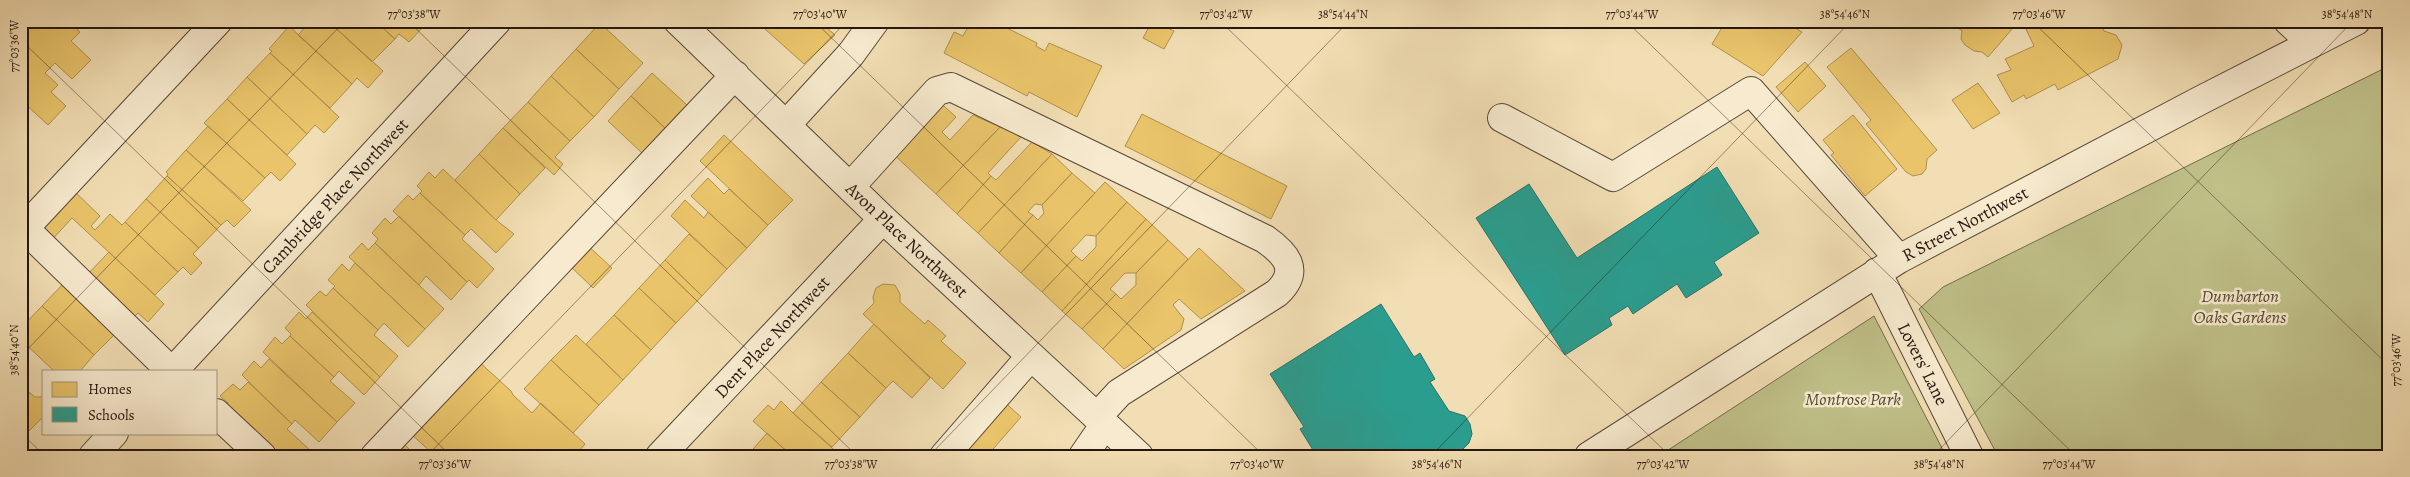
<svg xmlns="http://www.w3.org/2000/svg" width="2410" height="477" font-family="Alegreya,serif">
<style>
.green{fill:#c0c089;stroke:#736b4c}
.homes{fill:#e9c46a;stroke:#ae904e}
.schools{fill:#2a9d8f;stroke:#297468}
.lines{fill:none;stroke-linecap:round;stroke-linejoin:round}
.minor-casing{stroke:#594838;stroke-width:30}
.minor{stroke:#f7eace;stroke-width:28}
.ticks{fill:none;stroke:#26160e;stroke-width:1;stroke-opacity:0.45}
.labels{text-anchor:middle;stroke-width:5;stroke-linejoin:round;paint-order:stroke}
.street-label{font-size:18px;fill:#26160e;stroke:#f7eace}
.park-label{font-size:18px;font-style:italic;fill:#544933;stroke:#f7eace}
.neatline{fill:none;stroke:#26160e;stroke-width:2}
.ticks-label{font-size:12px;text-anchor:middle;fill:#26160e}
</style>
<rect width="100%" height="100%" fill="#f2deb4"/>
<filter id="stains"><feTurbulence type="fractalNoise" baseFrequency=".004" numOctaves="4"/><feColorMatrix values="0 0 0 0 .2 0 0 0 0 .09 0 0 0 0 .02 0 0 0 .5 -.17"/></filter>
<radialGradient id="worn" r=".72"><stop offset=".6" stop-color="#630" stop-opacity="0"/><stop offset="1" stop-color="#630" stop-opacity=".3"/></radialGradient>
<path class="green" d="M 2389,66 L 2389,456 L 1998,456 L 1919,309 L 1943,287 Z
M 1874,316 L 1946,456 L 1659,456 Z"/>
<path class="homes" d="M 21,21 L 68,21 L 80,32 L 71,41 L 91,60 L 72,79 L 55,63 L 45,73 L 58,85 L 51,92 L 66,106 L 48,125 L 21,100 Z
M 311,21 L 328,21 L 383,71 L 368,88 L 357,78 L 352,84 L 298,35 Z
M 328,21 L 375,21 L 395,39 L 372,62 Z
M 375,21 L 418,21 L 424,26 L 409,42 L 399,34 L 395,39 Z
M 756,21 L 819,21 L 835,35 L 804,64 Z
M 971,21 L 993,21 L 1037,43 L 1036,46 L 1045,51 L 1049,43 L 1102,66 L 1077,117 L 1029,92 L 1027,96 L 944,53 L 954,32 L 963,36 Z
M 1152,21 L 1174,31 L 1164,49 L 1143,38 Z
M 1726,21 L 1755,21 L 1760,25 L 1762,21 L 1784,21 L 1802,32 L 1763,76 L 1712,44 Z
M 1960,21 L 2019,21 L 1988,57 L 1982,52 L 1974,51 L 1965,45 L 1961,39 L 1962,31 L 1956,26 Z
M 2041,21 L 2099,21 L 2104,31 L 2116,35 L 2122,45 L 2118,59 L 2058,90 L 2055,84 L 2026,99 L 2024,95 L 2012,102 L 1997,75 L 2011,70 L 2005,59 L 2034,46 L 2026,29 Z
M 600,23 L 643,63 L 619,89 L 576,49 Z
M 289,26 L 352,84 L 330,108 L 270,53 L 272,51 L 269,49 Z
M 1851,48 L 1937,150 L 1927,159 L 1926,169 L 1922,174 L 1913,176 L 1906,172 L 1866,124 L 1871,120 L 1827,67 Z
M 576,49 L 619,89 L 594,117 L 551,76 Z
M 270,53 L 339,117 L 324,133 L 315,125 L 307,134 L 247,77 Z
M 1805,62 L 1826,86 L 1798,112 L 1776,87 Z
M 652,73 L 687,105 L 666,129 L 631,96 Z
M 551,76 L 594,117 L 570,141 L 528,102 Z
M 247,77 L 307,134 L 287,155 L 227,99 Z
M 1978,83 L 2000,113 L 1973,129 L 1952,100 Z
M 631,96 L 666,129 L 643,154 L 608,121 Z
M 227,99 L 296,164 L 280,181 L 271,172 L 265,178 L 204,123 Z
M 936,99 L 956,117 L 942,132 L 950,140 L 973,115 L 1000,127 L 936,194 L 889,150 Z
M 528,102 L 570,141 L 555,157 L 563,164 L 554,175 L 503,128 Z
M 1142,114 L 1287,186 L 1271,219 L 1125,146 Z
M 1853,115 L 1897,169 L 1865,196 L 1831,155 L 1834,153 L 1823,140 Z
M 208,126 L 265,178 L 243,201 L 186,150 Z
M 1000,127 L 1021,137 L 988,173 L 991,176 L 957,214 L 936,194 Z
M 503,128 L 545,168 L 520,194 L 479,154 Z
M 724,135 L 793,200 L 768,225 L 700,161 Z
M 1032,142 L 1052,154 L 978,233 L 957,214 L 991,176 L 996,180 Z
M 186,150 L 251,210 L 234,227 L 227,220 L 221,225 L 167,176 L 168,174 L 166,172 Z
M 479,154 L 520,194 L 496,220 L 455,180 Z
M 1052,154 L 1072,173 L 1042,205 L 1035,204 L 1028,212 L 1033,215 L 999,253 L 978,233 Z
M 443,169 L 496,220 L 514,234 L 496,253 L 471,229 L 465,235 L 420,193 L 422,191 L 417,186 L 429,172 L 435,178 Z
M 1072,173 L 1095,193 L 1021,273 L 999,253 L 1033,215 L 1038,220 L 1044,213 L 1042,205 Z
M 167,176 L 221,225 L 199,248 L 146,199 Z
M 708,178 L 724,194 L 729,189 L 768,225 L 747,248 L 691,196 Z
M 1105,182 L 1127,202 L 1096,236 L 1086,235 L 1071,251 L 1076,256 L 1042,292 L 1021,273 Z
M 71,188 L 100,216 L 91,226 L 95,230 L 110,214 L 122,225 L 125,222 L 178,272 L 155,295 L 72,218 L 49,243 L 39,221 Z
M 420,193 L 465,235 L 462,239 L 494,269 L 477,288 L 469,280 L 467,282 L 393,211 L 408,195 L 413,200 Z
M 146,199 L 199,248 L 193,254 L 202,263 L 191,275 L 183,267 L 178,272 L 125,222 Z
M 685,200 L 704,218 L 708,212 L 747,248 L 727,269 L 671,216 Z
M 1127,202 L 1146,219 L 1062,311 L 1042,292 L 1076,256 L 1082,261 L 1096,247 L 1096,236 Z
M 399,216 L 467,282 L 451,300 L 426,276 L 419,285 L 375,243 L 378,239 L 372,233 L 385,218 L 391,224 Z
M 1146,219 L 1168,240 L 1136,273 L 1125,273 L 1110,289 L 1116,294 L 1082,329 L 1062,311 Z
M 689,234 L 727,269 L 702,296 L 665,260 Z
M 1168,240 L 1188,259 L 1103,349 L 1082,329 L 1116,294 L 1121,299 L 1136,285 L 1136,273 Z
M 362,243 L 368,250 L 375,243 L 444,309 L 425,329 L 349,257 Z
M 585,243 L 612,268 L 593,288 L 567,263 Z
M 1199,248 L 1245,291 L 1201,319 L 1179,299 L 1173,305 L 1184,319 L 1181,330 L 1124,369 L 1103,349 Z
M 109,252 L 164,304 L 148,322 L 138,313 L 130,321 L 84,278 Z
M 665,260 L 702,296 L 676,323 L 639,288 Z
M 355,263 L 425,329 L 408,347 L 384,323 L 378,330 L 333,288 L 335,286 L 328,280 L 342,264 L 349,271 Z
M 65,282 L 117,332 L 94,355 L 42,306 Z
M 883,284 L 895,285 L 900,294 L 900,302 L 925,324 L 928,320 L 946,336 L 941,341 L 966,363 L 943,389 L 863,314 L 874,303 L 873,297 L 876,288 Z
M 333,288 L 378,330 L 374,335 L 398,356 L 380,377 L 306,305 L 320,291 L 326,296 Z
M 639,288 L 676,323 L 651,350 L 614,315 Z
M 42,306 L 94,355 L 80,371 L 54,371 L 21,340 L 21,328 Z
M 299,312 L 306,319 L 312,312 L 380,377 L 364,395 L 339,371 L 334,377 L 290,336 L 291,334 L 285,328 Z
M 614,315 L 651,350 L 623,380 L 586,344 Z
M 874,324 L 930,378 L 912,398 L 893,381 L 886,388 L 848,353 Z
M 576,335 L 623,380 L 599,405 L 551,360 Z
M 290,336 L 334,377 L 330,381 L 355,403 L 337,422 L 263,352 L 275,337 L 282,344 Z
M 848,353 L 886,388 L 860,417 L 821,382 Z
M 269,359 L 337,422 L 319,442 L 295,420 L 292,424 L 242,375 L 254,361 L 261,368 Z
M 476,359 L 511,391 L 513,395 L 532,413 L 541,403 L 585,444 L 575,456 L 435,456 L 409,432 Z
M 551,360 L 599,405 L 573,433 L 524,389 Z
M 248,382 L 292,424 L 287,429 L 311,451 L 307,456 L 277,456 L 225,407 L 228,403 L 220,396 L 233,384 L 240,390 Z
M 821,382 L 860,417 L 832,447 L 793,413 Z
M 25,389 L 35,397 L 44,397 L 44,416 L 21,439 L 21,393 Z
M 1001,399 L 1021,417 L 987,456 L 949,456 Z
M 781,401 L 793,413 L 841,456 L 792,456 L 753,421 L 768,405 L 774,410 Z
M 767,433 L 792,456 L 747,456 Z
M 401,441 L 416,456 L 387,456 Z"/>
<path class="schools" d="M 1717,167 L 1759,233 L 1714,262 L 1722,275 L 1686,298 L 1677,284 L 1633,314 L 1628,306 L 1609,318 L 1612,325 L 1565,355 L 1476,218 L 1529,184 L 1577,258 Z
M 1381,304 L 1414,357 L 1420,353 L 1435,379 L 1430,382 L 1449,411 L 1465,416 L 1470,424 L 1472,434 L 1469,443 L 1458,454 L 1442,449 L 1433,456 L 1323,456 L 1321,453 L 1316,455 L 1300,429 L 1304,427 L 1270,374 Z"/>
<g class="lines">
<g class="minor-casing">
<path id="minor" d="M 678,21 L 883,219 L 1139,456
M 2288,21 L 2311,42
M 1502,118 L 1613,177 L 1751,91 L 1899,259
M 786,125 L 851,54 L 875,21
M 850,187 L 937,91 L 951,87 L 1265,239 C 1286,254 1301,270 1277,293 L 1119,393 L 1097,417
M 25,229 L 171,371
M 21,232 L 218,21
M 1877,272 L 1969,456
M 173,371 L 497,21
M 216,413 L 262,456
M 93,456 L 114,433
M 375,456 L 735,75
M 660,456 L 883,219
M 944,456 L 1031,356
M 1083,456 L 1105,424
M 1589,456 L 1899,259 L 2203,99 L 2356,21"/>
</g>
<use href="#minor" class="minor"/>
</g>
<path class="ticks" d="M 408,21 L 857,456M 814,21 L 1264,456M 1220,21 L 1670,456M 1626,21 L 2076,456M 2032,21 L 2389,366M 21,40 L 451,456M 21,356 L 345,21M 21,433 L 45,456M 427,456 L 847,21M 929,456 L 1349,21M 1431,456 L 1851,21M 1933,456 L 2353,21"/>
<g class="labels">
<g class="street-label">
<text transform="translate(335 196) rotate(-47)" y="6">Cambridge Place Northwest</text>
<text transform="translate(1965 224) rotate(-28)" y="6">R Street Northwest</text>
<text transform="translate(907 240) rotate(43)" y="6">Avon Place Northwest</text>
<text transform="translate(772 337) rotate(-47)" y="6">Dent Place Northwest</text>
<text transform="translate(1923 364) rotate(63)" y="6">Lovers' Lane</text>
</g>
<g class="park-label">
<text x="2240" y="302">Dumbarton<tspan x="2240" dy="21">Oaks Gardens</tspan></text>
<text x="1853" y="405">Montrose Park</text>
</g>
</g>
<rect width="2410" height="477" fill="none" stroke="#f2deb4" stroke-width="55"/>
<rect x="42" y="370" width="175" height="65" fill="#f7eace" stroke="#a39581"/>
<rect x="52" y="382" width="25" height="15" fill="#e9c46a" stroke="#a39581"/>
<text x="88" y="394" font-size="15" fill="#26160e">Homes</text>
<rect x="52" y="407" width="25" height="15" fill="#2a9d8f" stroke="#a39581"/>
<text x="88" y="420" font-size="15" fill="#26160e">Schools</text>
<rect x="28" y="28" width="2354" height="422" class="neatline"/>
<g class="ticks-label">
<text x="414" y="18">77°03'38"W</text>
<text x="820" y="18">77°03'40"W</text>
<text x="1226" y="18">77°03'42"W</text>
<text x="1343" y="18">38°54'44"N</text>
<text x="1632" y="18">77°03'44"W</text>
<text x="1845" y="18">38°54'46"N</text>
<text x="2039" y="18">77°03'46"W</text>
<text x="2347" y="18">38°54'48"N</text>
<text transform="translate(14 46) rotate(-90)" y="4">77°03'36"W</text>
<text transform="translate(14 350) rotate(-90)" y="4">38°54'40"N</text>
<text transform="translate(2396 360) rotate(-90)" y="4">77°03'46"W</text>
<text x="445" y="468">77°03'36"W</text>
<text x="851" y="468">77°03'38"W</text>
<text x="1257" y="468">77°03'40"W</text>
<text x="1437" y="468">38°54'46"N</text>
<text x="1663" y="468">77°03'42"W</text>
<text x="1939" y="468">38°54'48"N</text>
<text x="2069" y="468">77°03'44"W</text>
</g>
<rect width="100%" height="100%" filter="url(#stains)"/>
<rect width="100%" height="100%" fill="url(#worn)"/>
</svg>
